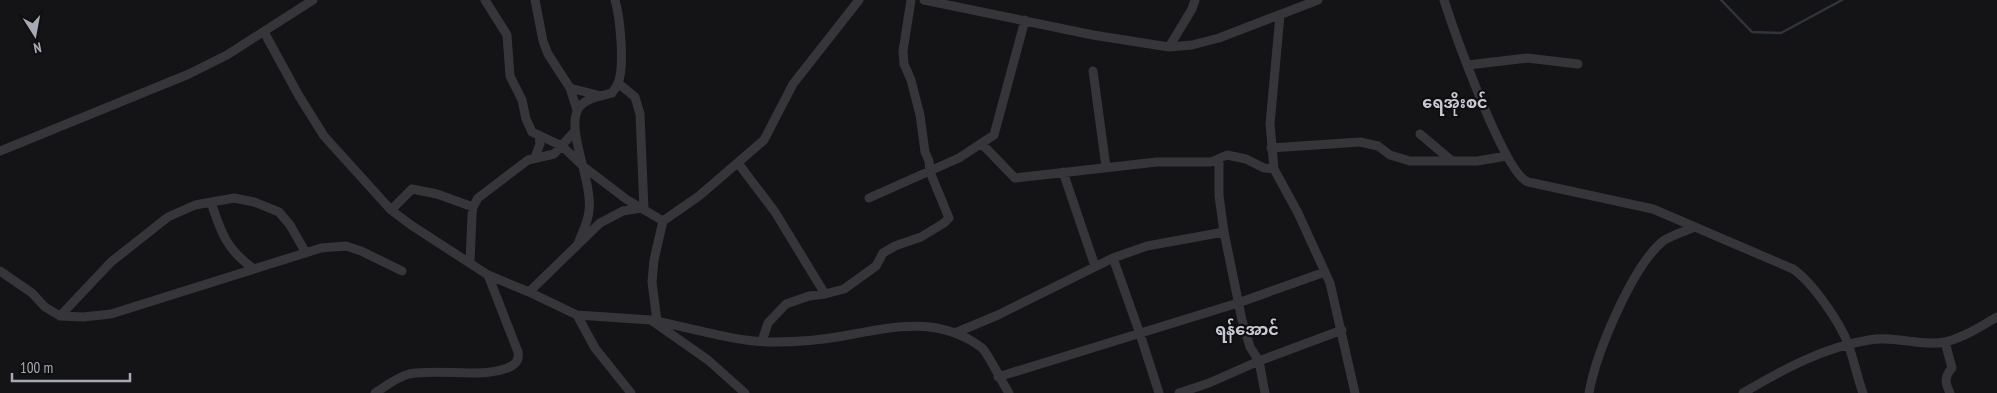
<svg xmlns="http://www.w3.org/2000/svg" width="1997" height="393" font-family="'PT Sans Narrow','Noto Sans Myanmar',sans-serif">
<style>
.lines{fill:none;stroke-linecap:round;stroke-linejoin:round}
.stream{stroke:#2f353d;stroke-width:2.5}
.street{stroke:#36363a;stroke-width:9}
.labels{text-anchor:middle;stroke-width:4.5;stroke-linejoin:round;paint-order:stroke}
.quarter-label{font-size:16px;font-weight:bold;fill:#c8c9d1;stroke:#0f0f11}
</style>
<rect width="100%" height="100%" fill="#141416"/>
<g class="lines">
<path class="stream" d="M 1721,0 L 1752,32 L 1781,33 L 1842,0"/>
<path class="street" d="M 485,0 L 507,35 L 510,76 L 522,100 L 526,119 L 532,132 L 562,146 L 584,167 L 626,199 L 663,221
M 535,0 L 543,41 L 548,54 L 570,88 L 577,110
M 924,0 L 1093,35 L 1169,47 L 1192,45 L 1219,38 L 1318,0
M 1444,0 C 1454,31 1502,167 1526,181 C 1527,182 1532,183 1533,183 L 1653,209 L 1793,269 C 1812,282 1840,322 1848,344 C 1854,360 1857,377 1863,393
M 1280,15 L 1270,124 L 1274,169 L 1298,213 L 1330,283 L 1355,393
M 264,32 L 299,96 L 324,136 L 391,210 L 411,225 L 488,275 L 529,292 L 577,315 L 651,320 L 708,360 L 745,393
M 1169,47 L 1192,9 L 1195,0
M 1468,65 L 1527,58 L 1578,64
M 1093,71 L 1106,167
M 618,83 L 635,97 L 640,114 L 644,210
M 570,88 L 601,96
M 1420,134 L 1452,161
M 982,144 L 1015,178 L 1157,162 L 1211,162 L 1227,155 L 1246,159 L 1264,168 L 1274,169
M 1271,148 L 1360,142 L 1378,146 L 1390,155 L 1410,161 L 1477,161 L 1507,156
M 0,151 L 189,74 L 227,55 L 313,0
M 535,157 L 540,144 L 539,135
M 1219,159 L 1219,196 L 1224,232 L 1242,320 L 1250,347 L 1259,361 L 1265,393
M 738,163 L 775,212 L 825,294
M 1063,172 L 1095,266
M 869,198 L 959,158 L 994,135 L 1025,20
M 211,202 C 221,233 227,250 254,269
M 391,210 L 412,189 L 437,194 L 473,207
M 578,244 C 582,233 588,222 589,211 C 593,181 566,132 578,109 C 584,98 601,96 612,93 C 614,90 617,86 618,83 C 625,66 620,17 615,0
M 1113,258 L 1140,334 L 1159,393
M 470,262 L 472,215 L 473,207 L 478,198 L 528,160 L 554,154 L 574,132
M 0,271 L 32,293 L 45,307 L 60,316 L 83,317 L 111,314 L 321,248 L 346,246 L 361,251 L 402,271
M 529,292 L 600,223 L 623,211 L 641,208
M 577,315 L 595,348 L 631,393
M 60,316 L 111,262 L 168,217 L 195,205 L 234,198 L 254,202 L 279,212 L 290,225 L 306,253
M 656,321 C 691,328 740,343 775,342 C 798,342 821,340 843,336 C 891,327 939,315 982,348 C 988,353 1002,383 1009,393
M 657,321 L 652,282 L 654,260 L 663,221 L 699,196 L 764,140 L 793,84 L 859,0
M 955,333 L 998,315 L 1113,258 L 1147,246 L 1224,232
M 762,341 L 768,323 L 786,304 L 809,296 L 825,294 L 844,289 L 876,266 L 883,253 L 895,246 L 921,237 L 944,223 L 949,218 L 930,172 L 929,161 L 925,152 L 920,115 L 911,80 L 904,64 L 903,51 L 911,0
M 1945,342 L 1952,368 C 1944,377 1945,383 1950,393
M 998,377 L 1238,303 L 1325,272
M 375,393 C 386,386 397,377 409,374 C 437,368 492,380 513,365 C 518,362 519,358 518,352 L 488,275
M 1179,393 L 1209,383 L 1259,361 L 1342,330
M 1589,393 C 1596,353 1632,267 1663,241 C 1672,235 1686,231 1695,227
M 1743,393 C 1782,370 1824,347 1869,340 C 1895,335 1920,347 1945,342 C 1963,338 1981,326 1997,317"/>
</g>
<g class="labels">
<g class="quarter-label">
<text x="1455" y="108">ရေအိုးစင်</text>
<text x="1247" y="335">ရန်အောင်</text>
</g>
</g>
<g transform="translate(35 35) rotate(169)" stroke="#0f0f11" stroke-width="4" paint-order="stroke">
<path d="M0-4L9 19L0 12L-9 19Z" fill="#a7aab4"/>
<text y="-8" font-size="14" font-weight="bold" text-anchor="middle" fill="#a7aab4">N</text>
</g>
<path d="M12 373v8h118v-8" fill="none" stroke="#a7aab4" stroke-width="2.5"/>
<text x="20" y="373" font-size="15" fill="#a7aab4" stroke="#0f0f11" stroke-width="4" paint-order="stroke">100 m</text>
</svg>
